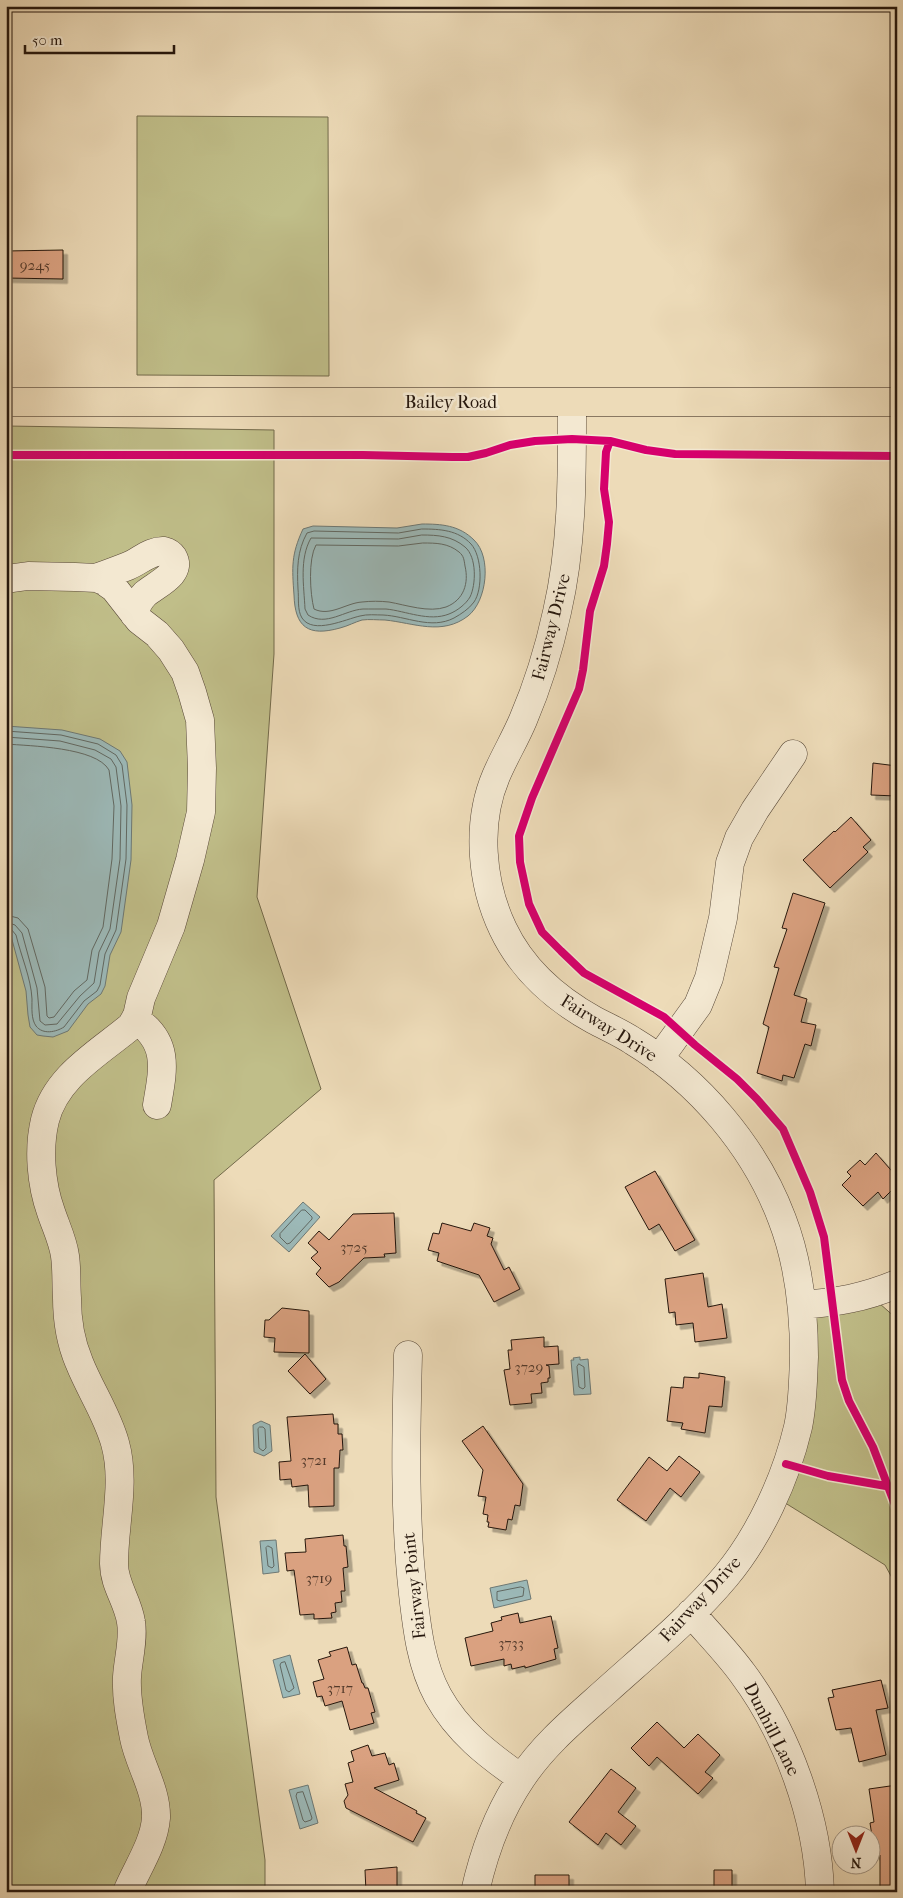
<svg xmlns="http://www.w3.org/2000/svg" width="903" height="1898" font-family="'IM FELL French Canon',serif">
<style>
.green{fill:#c0be89;stroke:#736a4b}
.water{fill:#9cb9b8;stroke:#6d7874}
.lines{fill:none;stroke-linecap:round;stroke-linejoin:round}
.shore{stroke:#616862;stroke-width:1}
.building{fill:#daa180;stroke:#26170d;filter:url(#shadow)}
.minor-casing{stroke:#584838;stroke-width:29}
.major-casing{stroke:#26170d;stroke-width:29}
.minor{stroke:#f3e8d1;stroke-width:28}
.major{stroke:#eddbb8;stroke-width:28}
.cycleway-casing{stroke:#f3e8d1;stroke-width:11}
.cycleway{stroke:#d6006c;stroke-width:8}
.labels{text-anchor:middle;stroke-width:5;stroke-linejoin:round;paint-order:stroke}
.number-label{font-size:15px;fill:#533a2a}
.street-label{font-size:18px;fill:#26170d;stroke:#f3e8d1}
</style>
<defs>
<filter id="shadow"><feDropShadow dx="4.5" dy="4.5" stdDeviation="0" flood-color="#0004"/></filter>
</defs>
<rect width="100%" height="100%" fill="#eddbb8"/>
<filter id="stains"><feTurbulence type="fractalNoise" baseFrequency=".004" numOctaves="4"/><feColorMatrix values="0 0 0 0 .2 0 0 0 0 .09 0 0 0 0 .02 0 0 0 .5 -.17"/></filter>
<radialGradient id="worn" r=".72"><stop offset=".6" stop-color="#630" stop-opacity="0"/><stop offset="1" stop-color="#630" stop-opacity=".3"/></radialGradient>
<path class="green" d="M 137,116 L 328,117 L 329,376 L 137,375 Z
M 6,426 L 274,430 L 274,654 L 257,897 L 321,1089 L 214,1180 L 216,1497 L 265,1860 L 265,1892 L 6,1892 Z
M 870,1295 L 897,1319 L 897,1587 L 885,1565 L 774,1496 L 786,1464 L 802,1305 Z"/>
<path class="water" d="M 422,524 C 441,524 459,525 474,540 C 492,557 487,601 468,616 C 442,636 414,623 385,620 C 378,620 369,619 362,620 C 355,622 348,626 340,628 C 308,637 295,627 294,595 C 292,567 291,555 303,529 L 313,526 L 397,528 Z
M 6,726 L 62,730 L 100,739 L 120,751 L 127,762 L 132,805 L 131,860 L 121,932 L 110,955 L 105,986 L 101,994 L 88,1004 L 68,1031 L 53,1037 L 43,1036 L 37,1035 L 30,1027 L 28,1015 L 26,991 L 11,936 L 6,931 Z
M 303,1202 L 320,1217 L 289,1252 L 271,1236 Z
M 580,1357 L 580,1360 L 588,1359 L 591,1394 L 574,1395 L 571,1360 L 574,1360 L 573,1358 Z
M 261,1421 L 270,1425 L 272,1451 L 264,1456 L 254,1452 L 253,1425 Z
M 276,1540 L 279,1572 L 263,1574 L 260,1541 Z
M 527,1580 L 531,1599 L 494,1608 L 490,1588 Z
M 290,1655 L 300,1694 L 283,1698 L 273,1660 Z
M 308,1785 L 318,1823 L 300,1829 L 289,1790 Z"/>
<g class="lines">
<path class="shore" d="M 422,529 C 440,529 458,530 471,544 C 482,556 483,589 474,602 C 469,609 461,614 454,618 C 431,630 406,616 383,615 C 376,615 367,614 360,616 C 346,619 313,635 302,618 C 297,610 299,598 298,589 C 297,569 297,551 307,533 L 314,531 L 398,533 Z
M 422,535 C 438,535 452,536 465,547 C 477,557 476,585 470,597 C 466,604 457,611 449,614 C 429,622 406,611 386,609 C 378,609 370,609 363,609 C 345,610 326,627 308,615 L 305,609 C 304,586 299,559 311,538 L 398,539 Z
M 423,543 C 436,543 448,543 459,552 C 464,556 464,560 465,566 C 469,583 464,600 446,607 C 429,613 406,605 389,602 C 380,601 371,601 362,602 C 346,603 330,617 314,609 C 310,594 308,559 316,545 L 398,546 Z
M 6,731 L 61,735 L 98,744 L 116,755 L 122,765 L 127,805 L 126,859 L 116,930 L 105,954 L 100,985 L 97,991 L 84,1001 L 64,1027 C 56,1032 43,1035 36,1026 C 31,1019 32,1008 32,999 C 31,978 21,956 16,935 L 11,929 L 6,928
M 6,737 L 60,741 L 95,750 L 111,759 L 116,767 L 121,806 L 120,859 L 110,929 L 99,952 L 94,983 L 80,996 L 57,1024 L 45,1025 L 40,1021 L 37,988 L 22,933 L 15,925 L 6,922
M 6,744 C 30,746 96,747 109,770 L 114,806 L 112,859 L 103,927 L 92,950 L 87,980 L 74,991 L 54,1017 L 49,1018 L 47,1016 L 45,987 L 28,929 L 18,918 L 6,915
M 302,1210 L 305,1210 L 312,1217 L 312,1219 L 290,1243 L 287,1244 L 280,1237 L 280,1234 Z
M 579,1364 L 584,1367 L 585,1387 L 583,1389 L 579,1387 L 577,1367 Z
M 260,1427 L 263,1427 L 265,1429 L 266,1448 L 263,1451 L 259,1448 L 258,1429 Z
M 268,1546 L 272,1548 L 274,1566 L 272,1568 L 268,1566 L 266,1548 Z
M 521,1587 L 524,1588 L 523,1596 L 500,1601 L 497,1600 L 497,1592 Z
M 285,1662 L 294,1688 L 289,1692 L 286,1690 L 280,1665 L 281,1663 Z
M 303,1792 L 312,1818 L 311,1820 L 305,1822 L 303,1820 L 296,1796 L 297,1793 Z"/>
</g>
<path class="building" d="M 63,250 L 63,279 L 6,278 L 6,251 Z
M 873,763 L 897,766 L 897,796 L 871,795 Z
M 851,817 L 871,840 L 863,847 L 868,852 L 830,888 L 803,860 L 834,831 L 835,832 Z
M 793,893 L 825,903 L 794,995 L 807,999 L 801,1022 L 816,1025 L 811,1046 L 805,1044 L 794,1078 L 783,1075 L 782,1081 L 757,1073 L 769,1027 L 763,1024 L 779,968 L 774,967 L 787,929 L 782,928 Z
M 876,1153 L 897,1177 L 897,1185 L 883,1199 L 878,1192 L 863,1206 L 842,1185 L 851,1176 L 847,1172 L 860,1160 L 865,1165 Z
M 655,1171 L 695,1240 L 675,1251 L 659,1224 L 649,1230 L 625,1187 Z
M 394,1213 L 396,1253 L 384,1254 L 385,1257 L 364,1258 L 339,1282 L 329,1287 L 316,1274 L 321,1268 L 311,1258 L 318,1252 L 308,1243 L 319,1231 L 329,1240 L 353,1214 Z
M 442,1223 L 471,1231 L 474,1223 L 490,1228 L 487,1236 L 493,1238 L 491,1244 L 504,1270 L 509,1267 L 520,1289 L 494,1302 L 479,1275 L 437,1261 L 439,1253 L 428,1250 L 433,1233 L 439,1234 Z
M 703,1273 L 708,1307 L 722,1304 L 727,1338 L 695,1342 L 693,1323 L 676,1325 L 675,1312 L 669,1313 L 665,1279 Z
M 282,1308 L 309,1311 L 309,1353 L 274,1352 L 275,1338 L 264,1337 L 265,1320 L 269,1320 Z
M 544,1337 L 544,1347 L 558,1346 L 559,1364 L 546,1365 L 549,1366 L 550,1378 L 548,1378 L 548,1382 L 541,1383 L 542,1393 L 531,1394 L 532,1403 L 510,1405 L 504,1370 L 510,1369 L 508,1350 L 512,1350 L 511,1340 Z
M 305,1354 L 326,1379 L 310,1394 L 288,1371 Z
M 699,1373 L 725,1377 L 722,1407 L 709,1406 L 705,1433 L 681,1429 L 683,1423 L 667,1421 L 671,1387 L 683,1388 L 684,1377 L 699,1378 Z
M 333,1414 L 334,1424 L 338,1424 L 338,1434 L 342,1434 L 343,1450 L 340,1450 L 339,1468 L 334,1468 L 334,1506 L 309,1507 L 308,1485 L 292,1487 L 291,1479 L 280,1480 L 279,1462 L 291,1461 L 287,1417 Z
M 483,1426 L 523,1484 L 520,1506 L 515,1505 L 512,1520 L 508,1519 L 506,1530 L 488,1527 L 489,1522 L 487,1522 L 488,1515 L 483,1514 L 486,1497 L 478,1496 L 483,1470 L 462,1441 Z
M 679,1456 L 700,1472 L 681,1497 L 670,1488 L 646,1521 L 617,1500 L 649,1457 L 667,1471 Z
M 343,1535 L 344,1546 L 346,1546 L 348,1567 L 343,1568 L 345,1591 L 341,1591 L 342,1602 L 335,1603 L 336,1612 L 331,1613 L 332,1618 L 314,1619 L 314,1614 L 300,1615 L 294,1570 L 287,1571 L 285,1553 L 306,1552 L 305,1539 Z
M 518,1613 L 520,1623 L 551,1616 L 558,1648 L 554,1649 L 556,1659 L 525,1668 L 525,1666 L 512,1669 L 511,1664 L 504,1666 L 504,1659 L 471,1666 L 465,1638 L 493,1631 L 491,1623 L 502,1620 L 501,1617 Z
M 347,1647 L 352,1665 L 356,1664 L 362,1683 L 363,1683 L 365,1688 L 368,1688 L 375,1712 L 371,1713 L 374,1723 L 350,1730 L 342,1701 L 325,1706 L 322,1696 L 317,1697 L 313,1682 L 324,1679 L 318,1660 L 331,1656 L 329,1652 Z
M 881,1680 L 888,1708 L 876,1710 L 886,1755 L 859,1762 L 851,1728 L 836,1730 L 828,1698 L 834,1697 L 832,1690 Z
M 657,1722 L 684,1748 L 698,1734 L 720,1755 L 705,1772 L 713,1778 L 698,1794 L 657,1757 L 649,1766 L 631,1748 Z
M 368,1745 L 372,1756 L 385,1753 L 389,1765 L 394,1763 L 399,1780 L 374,1788 L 417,1811 L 416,1813 L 426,1818 L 413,1842 L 346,1808 L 344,1801 L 348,1795 L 345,1784 L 353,1782 L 348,1763 L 354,1761 L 351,1751 Z
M 611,1769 L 636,1788 L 618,1812 L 636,1826 L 621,1845 L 606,1833 L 598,1845 L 569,1822 Z
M 897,1785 L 897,1892 L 880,1892 L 880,1855 L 875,1856 L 870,1823 L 874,1822 L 869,1789 Z
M 397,1867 L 397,1892 L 366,1892 L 365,1870 Z
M 714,1870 L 732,1870 L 732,1892 L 714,1892 Z
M 535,1875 L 569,1875 L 569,1892 L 535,1892 Z"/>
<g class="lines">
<g class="minor-casing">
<path id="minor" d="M 96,578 C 107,574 118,570 128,566 C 140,561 151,550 164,551 C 168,552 171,554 173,557 C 183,574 155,585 145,594 C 139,600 136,606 134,614
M 6,579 L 28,576 L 75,577 L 96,578 L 104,581 L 114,588 L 139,620 L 157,634 L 171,650 L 185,672 L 192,692 L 200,720 L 202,768 L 201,812 L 190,860 L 171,926 L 141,998 L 137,1016 L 131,1026 C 99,1053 56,1076 45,1120 C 38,1149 41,1184 51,1212 C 56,1227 63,1241 65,1256 C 67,1270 66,1285 67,1298 C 67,1320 71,1343 79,1362 C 90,1390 107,1414 115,1443 C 126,1482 114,1524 114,1564 C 114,1585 128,1601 131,1622 C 134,1640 128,1659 127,1677 C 126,1697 130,1718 134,1738 C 139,1764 157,1790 156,1818 C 154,1844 137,1868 127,1892
M 135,1019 C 170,1042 163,1070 157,1105
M 659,1059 L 698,1005 L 709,978 L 723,918 L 730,863 L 739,838 L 755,810 L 793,754
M 802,1305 C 838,1302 863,1298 897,1284
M 408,1355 C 406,1435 404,1514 413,1594 C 417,1629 421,1665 438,1696 C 458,1732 488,1755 521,1778
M 691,1613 C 708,1633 728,1653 743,1674 C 787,1733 818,1818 820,1892
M 475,1892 C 484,1852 498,1813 521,1779 C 543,1745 576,1718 606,1691 C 647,1654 691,1618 726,1576 C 760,1535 786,1478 798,1427 C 803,1404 803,1380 804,1357 C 804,1311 799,1263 782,1219 C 755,1147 699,1081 633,1041 C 621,1033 607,1027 594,1020 C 556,999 522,969 503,929 C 481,883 476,823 496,776 C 504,757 515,739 523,720 C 538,685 549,649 557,612 C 573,543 572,473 572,403"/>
</g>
<g class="major-casing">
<path id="major" d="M 6,402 L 897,402"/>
</g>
<use href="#minor" class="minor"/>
<use href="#major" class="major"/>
<g class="cycleway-casing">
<path id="cycleway" d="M 610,441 L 606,452 L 604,489 L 609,522 L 607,544 L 604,566 L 590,611 L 583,670 L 579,689 L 532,798 L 519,836 L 520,862 L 529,904 L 542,932 L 561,951 L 584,973 L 664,1017 L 695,1045 L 737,1079 L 757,1099 L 783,1129 L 810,1192 L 824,1237 L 842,1380 L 849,1401 L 873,1447 L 897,1510
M 6,455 L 363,455 L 452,457 L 468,457 L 486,453 L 510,445 L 535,441 L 572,439 L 610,441 L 646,450 L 675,454 L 897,456
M 786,1464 L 828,1476 L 886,1486"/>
</g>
<use href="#cycleway" class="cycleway"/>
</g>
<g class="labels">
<g class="number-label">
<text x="35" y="270">9245</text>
<text x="354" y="1252">3725</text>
<text x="529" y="1372">3729</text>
<text x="314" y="1465">3721</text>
<text x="319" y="1583">3719</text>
<text x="511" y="1648">3733</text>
<text x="340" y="1693">3717</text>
</g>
<g class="street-label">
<text x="451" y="408">Bailey Road</text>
<text transform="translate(551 627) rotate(-76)" y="6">Fairway Drive</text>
<text transform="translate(609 1028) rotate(32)" y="6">Fairway Drive</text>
<text transform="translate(414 1586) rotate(-96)" y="6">Fairway Point</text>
<text transform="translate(700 1599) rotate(-47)" y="6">Fairway Drive</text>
<text transform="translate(772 1729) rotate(63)" y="6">Dunhill Lane</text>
</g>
</g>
<rect width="903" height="1898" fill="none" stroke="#eddbb8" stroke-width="25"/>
<rect x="8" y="8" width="888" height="1883" fill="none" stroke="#26170d" stroke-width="2.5"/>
<rect x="12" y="12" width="878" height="1873" fill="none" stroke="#26170d"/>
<g transform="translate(856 1850) rotate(180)"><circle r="24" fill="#f3e8d1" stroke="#a19483"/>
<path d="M0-4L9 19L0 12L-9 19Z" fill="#8f2418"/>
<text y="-8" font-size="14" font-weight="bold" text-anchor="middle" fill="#26170d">N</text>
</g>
<path d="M25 45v8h149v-8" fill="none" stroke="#26170d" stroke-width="2.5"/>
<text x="32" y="45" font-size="15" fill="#26170d" stroke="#f3e8d1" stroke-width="4" paint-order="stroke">50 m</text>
<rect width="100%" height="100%" filter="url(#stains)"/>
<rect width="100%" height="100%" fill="url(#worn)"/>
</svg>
